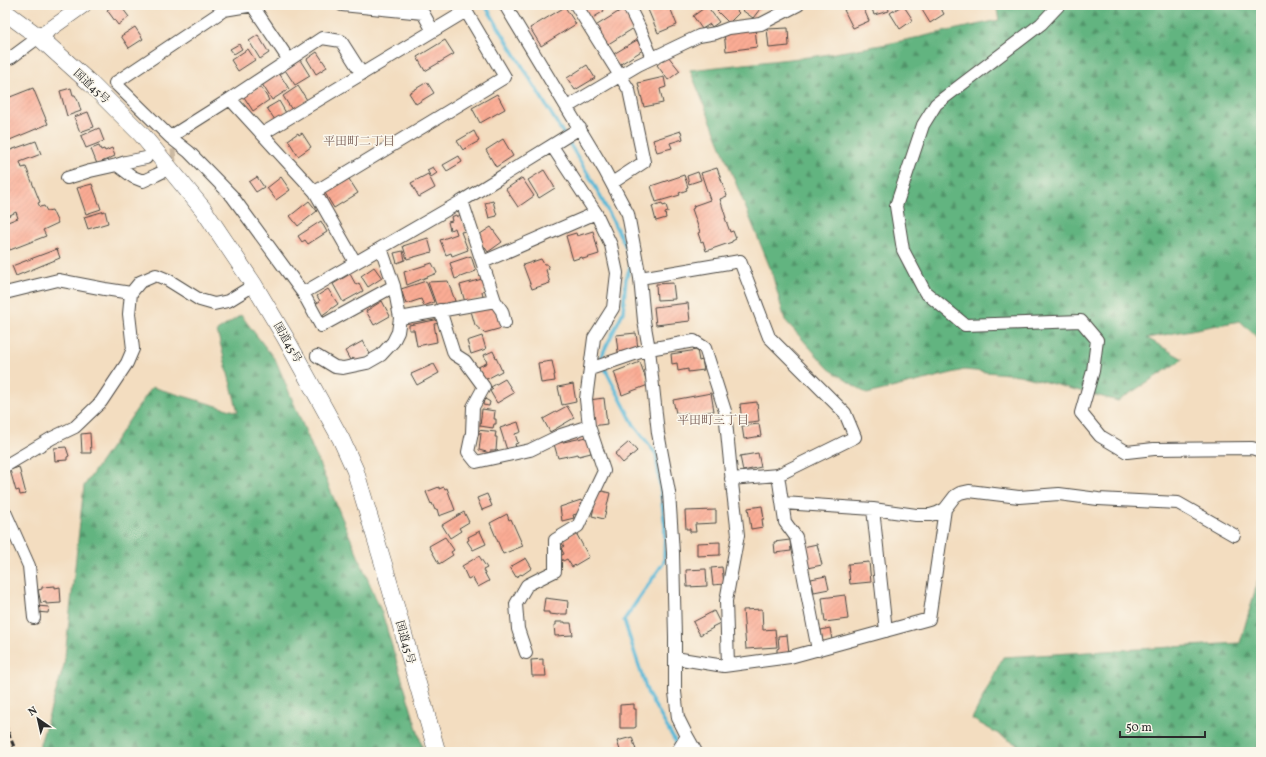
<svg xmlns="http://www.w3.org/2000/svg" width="1266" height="757" font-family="Vollkorn,'Noto Serif JP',serif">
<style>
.forest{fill:url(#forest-firs);stroke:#467056}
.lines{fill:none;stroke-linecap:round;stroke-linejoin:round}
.stream{stroke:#58b8d7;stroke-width:3.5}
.building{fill:url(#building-hatch)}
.minor-tunnel{stroke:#cbb9a2;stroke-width:12;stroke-dasharray:12 6;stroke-linecap:butt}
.minor-casing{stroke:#494641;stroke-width:14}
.major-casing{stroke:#494641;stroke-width:16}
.highway-casing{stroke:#494641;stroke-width:18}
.minor{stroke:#fff;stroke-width:12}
.major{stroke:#fff;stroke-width:15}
.highway{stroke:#fff;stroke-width:17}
.rail{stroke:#2b2b2b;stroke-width:3;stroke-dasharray:6 3;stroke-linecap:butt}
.labels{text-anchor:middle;stroke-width:3;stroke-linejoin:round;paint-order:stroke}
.street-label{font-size:11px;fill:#2b2b2b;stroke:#fbf7ec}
.neighbourhood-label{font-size:12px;fill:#745850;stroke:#fbf7ec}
</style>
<defs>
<pattern id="forest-firs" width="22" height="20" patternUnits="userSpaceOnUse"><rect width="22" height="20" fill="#62b480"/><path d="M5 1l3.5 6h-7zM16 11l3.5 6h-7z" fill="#519369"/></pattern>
<pattern id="building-hatch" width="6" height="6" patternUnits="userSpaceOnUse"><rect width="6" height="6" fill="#fbac94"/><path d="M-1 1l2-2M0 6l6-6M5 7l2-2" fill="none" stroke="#d79480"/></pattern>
</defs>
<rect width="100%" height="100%" fill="#fbf7ec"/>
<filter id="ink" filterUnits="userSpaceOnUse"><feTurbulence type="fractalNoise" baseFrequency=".025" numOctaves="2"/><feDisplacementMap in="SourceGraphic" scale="8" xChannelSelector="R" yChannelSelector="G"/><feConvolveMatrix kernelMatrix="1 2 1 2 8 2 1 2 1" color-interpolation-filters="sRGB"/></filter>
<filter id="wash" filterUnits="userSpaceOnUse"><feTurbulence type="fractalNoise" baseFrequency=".012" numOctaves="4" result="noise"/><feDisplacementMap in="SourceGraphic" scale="16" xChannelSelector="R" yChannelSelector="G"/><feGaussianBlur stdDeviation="0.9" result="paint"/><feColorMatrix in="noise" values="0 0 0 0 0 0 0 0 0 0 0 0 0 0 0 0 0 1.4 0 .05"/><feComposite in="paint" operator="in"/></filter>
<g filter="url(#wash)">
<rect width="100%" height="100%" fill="#f3ddc0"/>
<path class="forest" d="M 996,5 L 1261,5 L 1261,341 L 1240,321 L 1147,338 L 1183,359 L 1118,401 L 1019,375 L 964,370 L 867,394 L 829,369 L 785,320 L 771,270 L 690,70 L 817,56 L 887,44 L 999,20 Z
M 241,315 L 276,361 L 382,613 L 424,752 L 40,752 L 40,744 L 64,665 L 84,486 L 152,387 L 238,412 L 217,331 Z
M 1261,570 L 1261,752 L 1030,752 L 972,719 L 1003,657 L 1240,643 Z"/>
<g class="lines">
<path class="stream" d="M 485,5 L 594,184 L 626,247 L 631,264 L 626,279 L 623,312 L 600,359 L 634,425 L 656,454 L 665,526 L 664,562 L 624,620 L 648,694 L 678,746"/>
</g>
<g id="blocks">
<path class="building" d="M 114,5 L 120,5 L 129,17 L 118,25 L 107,10 Z
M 538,5 L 548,5 L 541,9 Z
M 587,5 L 600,5 L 604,11 L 591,19 L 583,7 Z
M 646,5 L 669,5 L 677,25 L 658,33 Z
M 723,5 L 731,5 L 739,13 L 729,23 L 717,11 Z
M 747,5 L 754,5 L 760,9 L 753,18 L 742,10 Z
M 854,5 L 862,5 L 869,21 L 853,28 L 844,10 Z
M 871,5 L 888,5 L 889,11 L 874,15 Z
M 903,5 L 913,20 L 900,29 L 890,13 Z
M 919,5 L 939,5 L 944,14 L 930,23 Z
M 707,6 L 719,22 L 712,27 L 710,24 L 702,29 L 693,16 Z
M 565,7 L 576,24 L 541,46 L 530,28 Z
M 623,9 L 634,28 L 605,46 L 594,27 Z
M 135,27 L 143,39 L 129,48 L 121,36 Z
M 755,28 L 757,47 L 726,51 L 724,32 Z
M 788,28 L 789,46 L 769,48 L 767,29 Z
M 258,35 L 269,53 L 260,59 L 249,41 Z
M 445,40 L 454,54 L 425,71 L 417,57 Z
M 637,40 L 643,50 L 619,65 L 612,55 Z
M 239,44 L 242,49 L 234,54 L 230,49 Z
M 248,49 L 255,60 L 238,71 L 231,60 Z
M 317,52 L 327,67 L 316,74 L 307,59 Z
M 668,56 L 680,71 L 668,80 L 657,65 Z
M 300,60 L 310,76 L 295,85 L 285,70 Z
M 587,65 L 595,78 L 575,90 L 567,78 Z
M 279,73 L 289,89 L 272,100 L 262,84 Z
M 664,77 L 666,87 L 660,89 L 663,103 L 644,107 L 638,83 Z
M 427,82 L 434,93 L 416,104 L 409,93 Z
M 260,86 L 269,100 L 253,111 L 244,97 Z
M 298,86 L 307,100 L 292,110 L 283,96 Z
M 33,88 L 48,124 L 5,142 L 5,99 Z
M 71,88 L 73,95 L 75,95 L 78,101 L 81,111 L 67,116 L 60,91 Z
M 497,94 L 505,109 L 480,123 L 472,108 Z
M 279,101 L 286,113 L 275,120 L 267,108 Z
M 88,112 L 94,127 L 80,132 L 74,117 Z
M 99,128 L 104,141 L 86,148 L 81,136 Z
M 474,131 L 479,141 L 463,150 L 457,141 Z
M 681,131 L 683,139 L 670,143 L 672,148 L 657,152 L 653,140 Z
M 298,133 L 299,135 L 302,133 L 311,147 L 298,156 L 288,140 Z
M 503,139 L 513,156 L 496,167 L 486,150 Z
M 36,141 L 41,154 L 20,162 L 22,168 L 26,167 L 40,202 L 38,203 L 40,207 L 44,206 L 47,211 L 52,210 L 58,223 L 43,230 L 46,236 L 10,250 L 5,239 L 5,223 L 18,218 L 16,212 L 6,217 L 5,215 L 5,152 Z
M 99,146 L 101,150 L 104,149 L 105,151 L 112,148 L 115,156 L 97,164 L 91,149 Z
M 459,156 L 462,162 L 447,171 L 443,165 Z
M 433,167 L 437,173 L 431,177 L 427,170 Z
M 717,168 L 727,196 L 720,199 L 726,218 L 725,218 L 730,232 L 733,231 L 736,239 L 732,241 L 732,242 L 706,251 L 703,241 L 701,242 L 698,233 L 700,232 L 692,209 L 694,208 L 693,206 L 710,200 L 701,173 Z
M 544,170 L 555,188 L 539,198 L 528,180 Z
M 698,172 L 701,180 L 689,184 L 687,176 Z
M 428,174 L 435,188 L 419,197 L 411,183 Z
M 684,175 L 688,187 L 686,188 L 687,190 L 679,193 L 680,195 L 656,202 L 651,186 Z
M 257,177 L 264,187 L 256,192 L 249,182 Z
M 281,177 L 290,190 L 276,200 L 267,188 Z
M 522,178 L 534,196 L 518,207 L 506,189 Z
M 349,179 L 358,193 L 334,208 L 325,193 Z
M 92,184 L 101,209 L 86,214 L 77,188 Z
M 309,201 L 317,211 L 298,226 L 290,216 Z
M 493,201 L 497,216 L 489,218 L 485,203 Z
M 662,203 L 663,206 L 666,205 L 668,212 L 665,213 L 666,218 L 656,221 L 652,206 Z
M 105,211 L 108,223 L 88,229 L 84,217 Z
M 456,215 L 457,217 L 460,215 L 466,231 L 461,232 L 468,250 L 452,256 L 451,253 L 446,255 L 440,240 L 457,234 L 455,228 L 450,230 L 448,222 L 452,221 L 451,217 Z
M 321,221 L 327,232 L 308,244 L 305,240 L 302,242 L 298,236 Z
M 491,227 L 502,242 L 488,252 L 477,236 Z
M 593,231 L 599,254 L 583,259 L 582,257 L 573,260 L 566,236 L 576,233 L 577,236 Z
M 428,238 L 432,252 L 407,259 L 403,246 Z
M 57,249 L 60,258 L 16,276 L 12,266 Z
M 403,251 L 405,260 L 397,263 L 394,253 Z
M 471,256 L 476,271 L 455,279 L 450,263 Z
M 541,259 L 544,264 L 547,264 L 549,269 L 546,270 L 550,283 L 532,289 L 523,265 Z
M 432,263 L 437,273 L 407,285 L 404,272 Z
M 374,267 L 382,278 L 368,287 L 361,276 Z
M 350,274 L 356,285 L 359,283 L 363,291 L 343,302 L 333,284 Z
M 482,279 L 486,290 L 482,291 L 483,297 L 465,302 L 460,285 Z
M 426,281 L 434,302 L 424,306 L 421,299 L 406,304 L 401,289 Z
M 448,281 L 455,301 L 437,307 L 428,282 Z
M 673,283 L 675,299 L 657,300 L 656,284 Z
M 328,289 L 338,304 L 321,316 L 314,305 L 320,301 L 317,296 Z
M 382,301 L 390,316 L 374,325 L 366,311 Z
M 688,303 L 690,321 L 656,325 L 654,307 Z
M 495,304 L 502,328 L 484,333 L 475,325 L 471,311 Z
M 440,319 L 440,323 L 434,324 L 437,342 L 417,346 L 414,330 L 409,330 L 409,325 Z
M 636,333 L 638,349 L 618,352 L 616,335 Z
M 482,336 L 486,349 L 471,354 L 467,341 Z
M 363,341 L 370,354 L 356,363 L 353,358 L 350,360 L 345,351 Z
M 697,350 L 699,361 L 702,360 L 704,370 L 688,372 L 688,369 L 678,371 L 677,363 L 672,364 L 671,354 Z
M 493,351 L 502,371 L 483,381 L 478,367 L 487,363 L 484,355 Z
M 552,361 L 555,375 L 554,375 L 555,381 L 541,383 L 538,363 Z
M 640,362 L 648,385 L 622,395 L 614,372 Z
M 434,364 L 439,373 L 417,385 L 411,374 Z
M 505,379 L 514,393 L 497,403 L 490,391 L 493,389 L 491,387 Z
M 573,384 L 576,402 L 562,405 L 558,387 Z
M 711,393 L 714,411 L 690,415 L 689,413 L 680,414 L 679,413 L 676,413 L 673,400 Z
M 604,398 L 607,424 L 592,426 L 589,400 Z
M 484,399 L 487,400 L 490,402 L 489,406 L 483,405 Z
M 757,402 L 759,421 L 742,423 L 740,404 Z
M 567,406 L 574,418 L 550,432 L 543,419 Z
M 482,409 L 495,411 L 494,419 L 496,419 L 496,424 L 494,424 L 493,428 L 480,426 Z
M 518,422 L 521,432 L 515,434 L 518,443 L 515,444 L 516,447 L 507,450 L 500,428 Z
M 759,424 L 761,436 L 744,439 L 742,426 Z
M 477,430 L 496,432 L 495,437 L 497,437 L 496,451 L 490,451 L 490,453 L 479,450 L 481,433 L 477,433 Z
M 90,433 L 91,453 L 82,453 L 81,434 Z
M 587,437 L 591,453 L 579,456 L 578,454 L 558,458 L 554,444 Z
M 629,442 L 637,451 L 623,463 L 615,454 Z
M 66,447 L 69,456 L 67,457 L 67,460 L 55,461 L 54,448 Z
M 758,453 L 761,467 L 743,471 L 740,456 Z
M 19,467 L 26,494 L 20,495 L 19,490 L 16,491 L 10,470 Z
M 439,487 L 439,489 L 444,487 L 445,489 L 447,488 L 455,510 L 439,516 L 437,509 L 435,510 L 432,503 L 431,504 L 426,492 Z
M 598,490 L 610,493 L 604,519 L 592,516 Z
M 487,494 L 492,506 L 482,510 L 477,498 Z
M 581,500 L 583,508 L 580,513 L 573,515 L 574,518 L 562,521 L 560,507 Z
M 762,506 L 764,519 L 762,519 L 763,527 L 751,529 L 748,508 Z
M 716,510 L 716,523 L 695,524 L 696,532 L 690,532 L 690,529 L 686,529 L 685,511 Z
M 464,512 L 469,522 L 459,528 L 461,531 L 450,538 L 442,525 Z
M 507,514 L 509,520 L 511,519 L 523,546 L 503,554 L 490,523 Z
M 480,531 L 486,544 L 473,550 L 467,541 L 469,540 L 468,537 Z
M 575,531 L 589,557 L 572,567 L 567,559 L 563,561 L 560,556 L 564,554 L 561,548 L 564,546 L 561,542 Z
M 445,537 L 454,550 L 451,552 L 453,555 L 439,564 L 429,546 Z
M 790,540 L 791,551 L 775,553 L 774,542 Z
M 720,542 L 720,555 L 697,556 L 697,543 Z
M 817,544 L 822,565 L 807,568 L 803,547 Z
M 479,556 L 487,568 L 483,570 L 489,581 L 478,587 L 472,577 L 468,579 L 462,566 Z
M 526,558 L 532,568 L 522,575 L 521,574 L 516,577 L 510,567 Z
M 869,562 L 871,582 L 850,584 L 848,564 Z
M 722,567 L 724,584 L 713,585 L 711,568 Z
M 706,569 L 707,586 L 687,587 L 686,570 Z
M 826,576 L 829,589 L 814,592 L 811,579 Z
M 55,586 L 55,588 L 60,587 L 61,603 L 46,604 L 46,602 L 41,603 L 38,590 L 42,589 L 42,587 Z
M 845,595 L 848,619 L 825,622 L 822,598 Z
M 545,598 L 568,601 L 567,614 L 559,614 L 559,615 L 549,614 L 549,612 L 543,612 Z
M 37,606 L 49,607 L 48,613 L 36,612 Z
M 762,609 L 763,630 L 775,629 L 777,647 L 746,649 L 743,610 Z
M 714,611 L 720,623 L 712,627 L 713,628 L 700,635 L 693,622 Z
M 556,622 L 565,622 L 565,623 L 571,623 L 573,635 L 555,636 L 554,625 L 556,625 Z
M 830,628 L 832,640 L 823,642 L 821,630 Z
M 787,635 L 789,653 L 777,654 L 777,649 L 779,648 L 778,636 Z
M 543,659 L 543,666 L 545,666 L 546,676 L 532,676 L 531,660 Z
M 634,704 L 634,709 L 636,709 L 636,727 L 634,728 L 620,728 L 620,705 Z
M 632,737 L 636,750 L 631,751 L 632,752 L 613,752 L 620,750 L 617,741 Z"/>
</g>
</g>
<g filter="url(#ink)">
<use href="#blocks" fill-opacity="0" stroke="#494641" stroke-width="1"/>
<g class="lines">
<path class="minor-tunnel" d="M 153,157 L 176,155"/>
<g class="minor-casing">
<path id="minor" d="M 252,5 L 289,60
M 254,5 L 224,10 L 115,83 L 170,137 L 230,99 L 315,192 L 355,262
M 342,5 L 423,13 L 433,31
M 505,5 L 605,171 L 628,214 L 640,278 L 644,321 L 649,349 L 658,433 L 669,492 L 673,553 L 675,637 L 675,692 L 678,718 L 687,736 L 696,752
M 576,5 L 629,90 L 644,162 L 612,183
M 628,5 L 640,29 L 652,58
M 1059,5 L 1041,24 L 936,104 L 923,125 L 896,206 L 903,250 L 925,292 L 965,325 L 1081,321 L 1097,340 L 1093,371 L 1081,413 L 1100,436 L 1127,452 L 1154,449 L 1252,448 L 1261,451
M 5,60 L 12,57 L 39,37
M 230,99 L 322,38 L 341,41 L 362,74
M 567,107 L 638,65 L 699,36 L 716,33 L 729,28 L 761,24 L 798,5
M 262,134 L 466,11 L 505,77 L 315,192
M 170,137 L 189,152 L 232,196 L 303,293 L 321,326 L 394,286
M 117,165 L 126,162 L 146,158
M 67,178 L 90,171 L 117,165 L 133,177 L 143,181 L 156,175 L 170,168
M 462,201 L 495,301 L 502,311 L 505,323
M 483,262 L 596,213
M 640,278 L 740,261 L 769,337 L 845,413 L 855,437 L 778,475 L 731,479
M 5,293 L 58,280 L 105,289 L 131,293
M 303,293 L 462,201 L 580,128
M 440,310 L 454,354 L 465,361 L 484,387 L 473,407 L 472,433 L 468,452 L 476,462 L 530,450 L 561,435 L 589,426 L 586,399 L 594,338 L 613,308 L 617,273 L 611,245 L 596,213 L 552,146
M 400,318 L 495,301
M 317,356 L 335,367 L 343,368 L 367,363 L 381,355 L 393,342 L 398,332 L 400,318 L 394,286 L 381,248
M 590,369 L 649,349 L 694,341 L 705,348 L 725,411 L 732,483 L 738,535 L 726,601 L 728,665
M 5,466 L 52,438 L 75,427 L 101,402 L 127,363 L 133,349 L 129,314 L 131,293 L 140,282 L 156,275 L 168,280 L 200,300 L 214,304 L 228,301 L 254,285
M 778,475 L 785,522 L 796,537 L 818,650
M 783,503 L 873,509 L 916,515 L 930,515 L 937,513 L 945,509 L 955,496 L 960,493 L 969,491 L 1019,497 L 1059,494 L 1098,499 L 1178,503 L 1234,535
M 873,509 L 886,631
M 5,512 L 29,566 L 34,618
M 526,653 L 518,629 L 516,604 L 527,585 L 555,571 L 555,540 L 578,526 L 604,471 L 589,426
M 675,658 L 724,666 L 790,657 L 929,619 L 945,509
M 677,752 L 687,736"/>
</g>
<g class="major-casing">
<path id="major" d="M 39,37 L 84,5"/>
</g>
<g class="highway-casing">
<path id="highway" d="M 5,12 L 39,37 L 91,84 L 142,135 L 203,209 L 254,285 L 285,337 L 341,439 L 355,470 L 385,569 L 437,752"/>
</g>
<use href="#minor" class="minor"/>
<use href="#major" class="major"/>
<use href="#highway" class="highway"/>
<path class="rail" d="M 5,724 L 16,752"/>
</g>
</g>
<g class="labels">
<g class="street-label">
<text transform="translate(92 86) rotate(43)" y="4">国道45号</text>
<text transform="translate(288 342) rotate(60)" y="4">国道45号</text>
<text transform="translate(406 642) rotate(74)" y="4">国道45号</text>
</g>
<g class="neighbourhood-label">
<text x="359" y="145">平田町二丁目</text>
<text x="713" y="424">平田町三丁目</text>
</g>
</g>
<rect width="1266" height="757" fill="none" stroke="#fbf7ec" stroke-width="20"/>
<g transform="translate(38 719) rotate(326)" stroke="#fbf7ec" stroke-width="3" paint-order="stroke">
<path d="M0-3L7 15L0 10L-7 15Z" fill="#2b2b2b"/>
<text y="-6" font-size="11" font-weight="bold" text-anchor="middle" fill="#2b2b2b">N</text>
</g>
<path d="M1120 731v6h85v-6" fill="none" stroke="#2b2b2b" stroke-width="2"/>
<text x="1126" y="731" font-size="12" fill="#2b2b2b" stroke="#fbf7ec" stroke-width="3" paint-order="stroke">50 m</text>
</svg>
